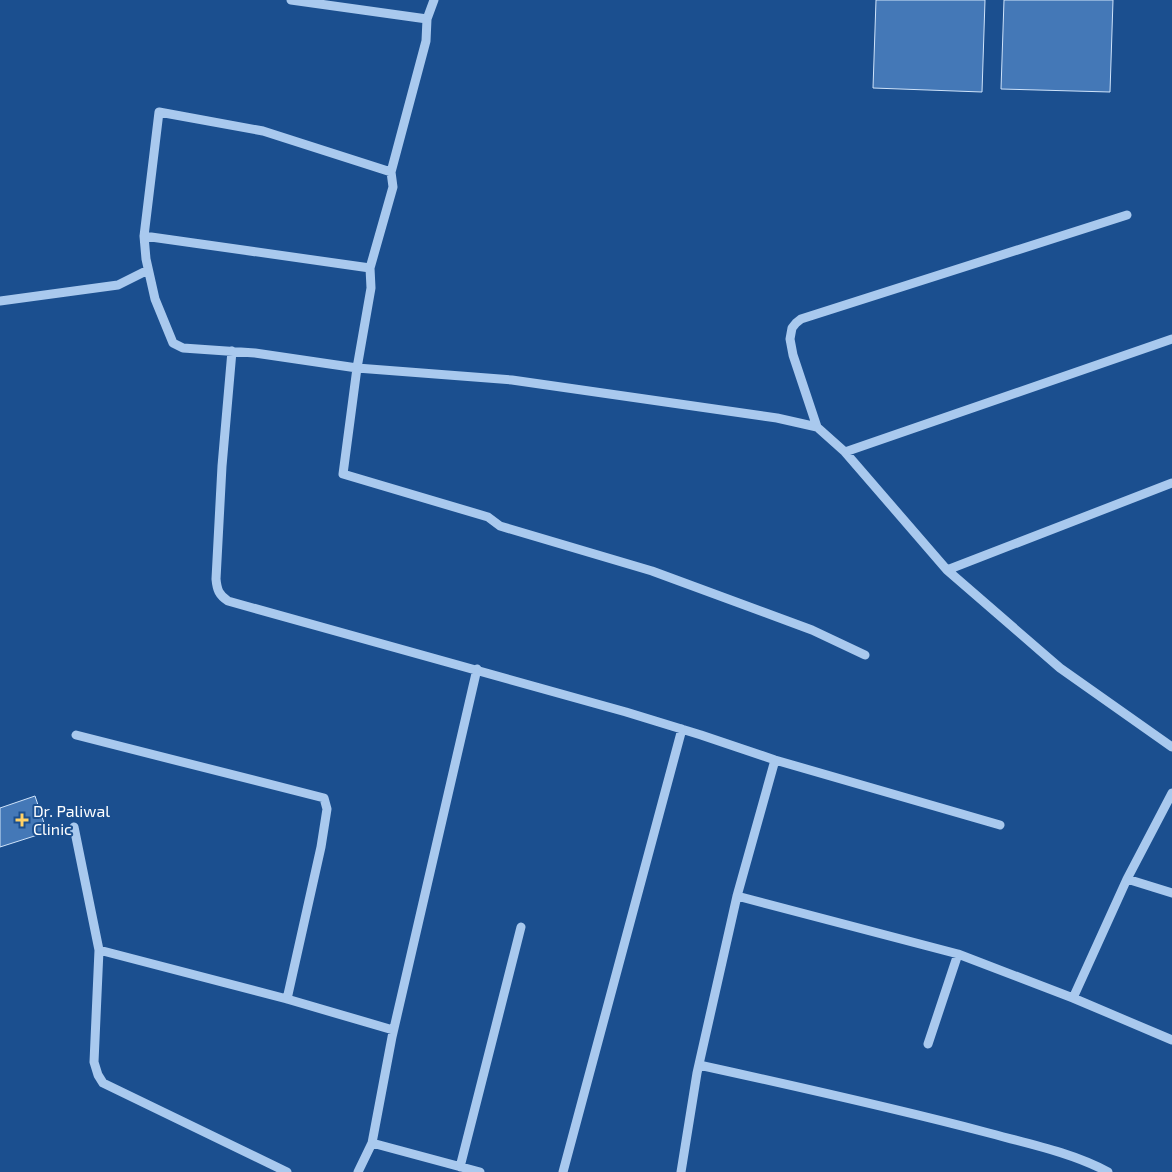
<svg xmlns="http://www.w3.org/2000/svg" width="1172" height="1172" font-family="'Exo 2',sans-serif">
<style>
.building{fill:#4478b7;stroke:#cfe3fa}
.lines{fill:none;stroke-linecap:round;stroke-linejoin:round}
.minor{stroke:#a9c9ee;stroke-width:9}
.poi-dot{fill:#ffd166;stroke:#1b4f8f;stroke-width:2}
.labels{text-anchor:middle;stroke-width:4;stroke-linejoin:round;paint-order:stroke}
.poi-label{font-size:16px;fill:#fff;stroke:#1b4f8f;text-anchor:start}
</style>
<rect width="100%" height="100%" fill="#1b4f8f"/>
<path class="building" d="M 876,0 L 985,0 L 982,92 L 873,88 Z
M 1004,0 L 1113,0 L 1110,92 L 1001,89 Z
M 35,796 L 47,832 L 0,847 L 0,808 Z"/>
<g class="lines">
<path class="minor" d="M 291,0 L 427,19
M 434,0 L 427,19 L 426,41 L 391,172 L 393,187 L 370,268 L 371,288 L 357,368 L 343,474 L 488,517 L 500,526 L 652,571 L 812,630 L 865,655
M 391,172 L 263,131 L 159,112 L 144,236 L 146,259 L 155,299 L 173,343 L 183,348 L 255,353 L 357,368 L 512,380 L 777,418 L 817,427 L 845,452 L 947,570 L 1060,668 L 1172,747
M 144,236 L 370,268
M 0,301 L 118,285 L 148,270
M 232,351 L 222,466 L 216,579 C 217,590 219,595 228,601 L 626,712 L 701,735 L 775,760 L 1000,825
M 817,427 L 793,355 L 790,339 L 792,328 L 796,323 L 801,319 L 1127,215
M 845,452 L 1172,339
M 947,570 L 1172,483
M 76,735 L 324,798 L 327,809 L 321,847 L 287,999
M 74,827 L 99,950 L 94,1062 L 98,1075 L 103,1083 L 287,1172
M 1127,879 L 1172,893
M 737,896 L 958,954 L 1073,998 L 1172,1040
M 99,950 L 287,999 L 393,1030
M 1073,998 L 1127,879 L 1172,793
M 928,1044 L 958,954
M 699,1065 C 795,1086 890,1107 985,1132 C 1025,1143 1071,1152 1108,1172
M 372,1143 L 480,1172
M 460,1167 L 521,927
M 358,1172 L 372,1143 L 392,1037 L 477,669
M 563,1172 L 682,729
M 681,1172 L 697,1073 L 737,896 L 775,760"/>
</g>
<path class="poi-dot" d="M19.5 812.5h5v5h5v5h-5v5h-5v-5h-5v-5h5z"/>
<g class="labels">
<g class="poi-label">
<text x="33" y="817">Dr. Paliwal<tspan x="33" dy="18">Clinic</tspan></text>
</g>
</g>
</svg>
